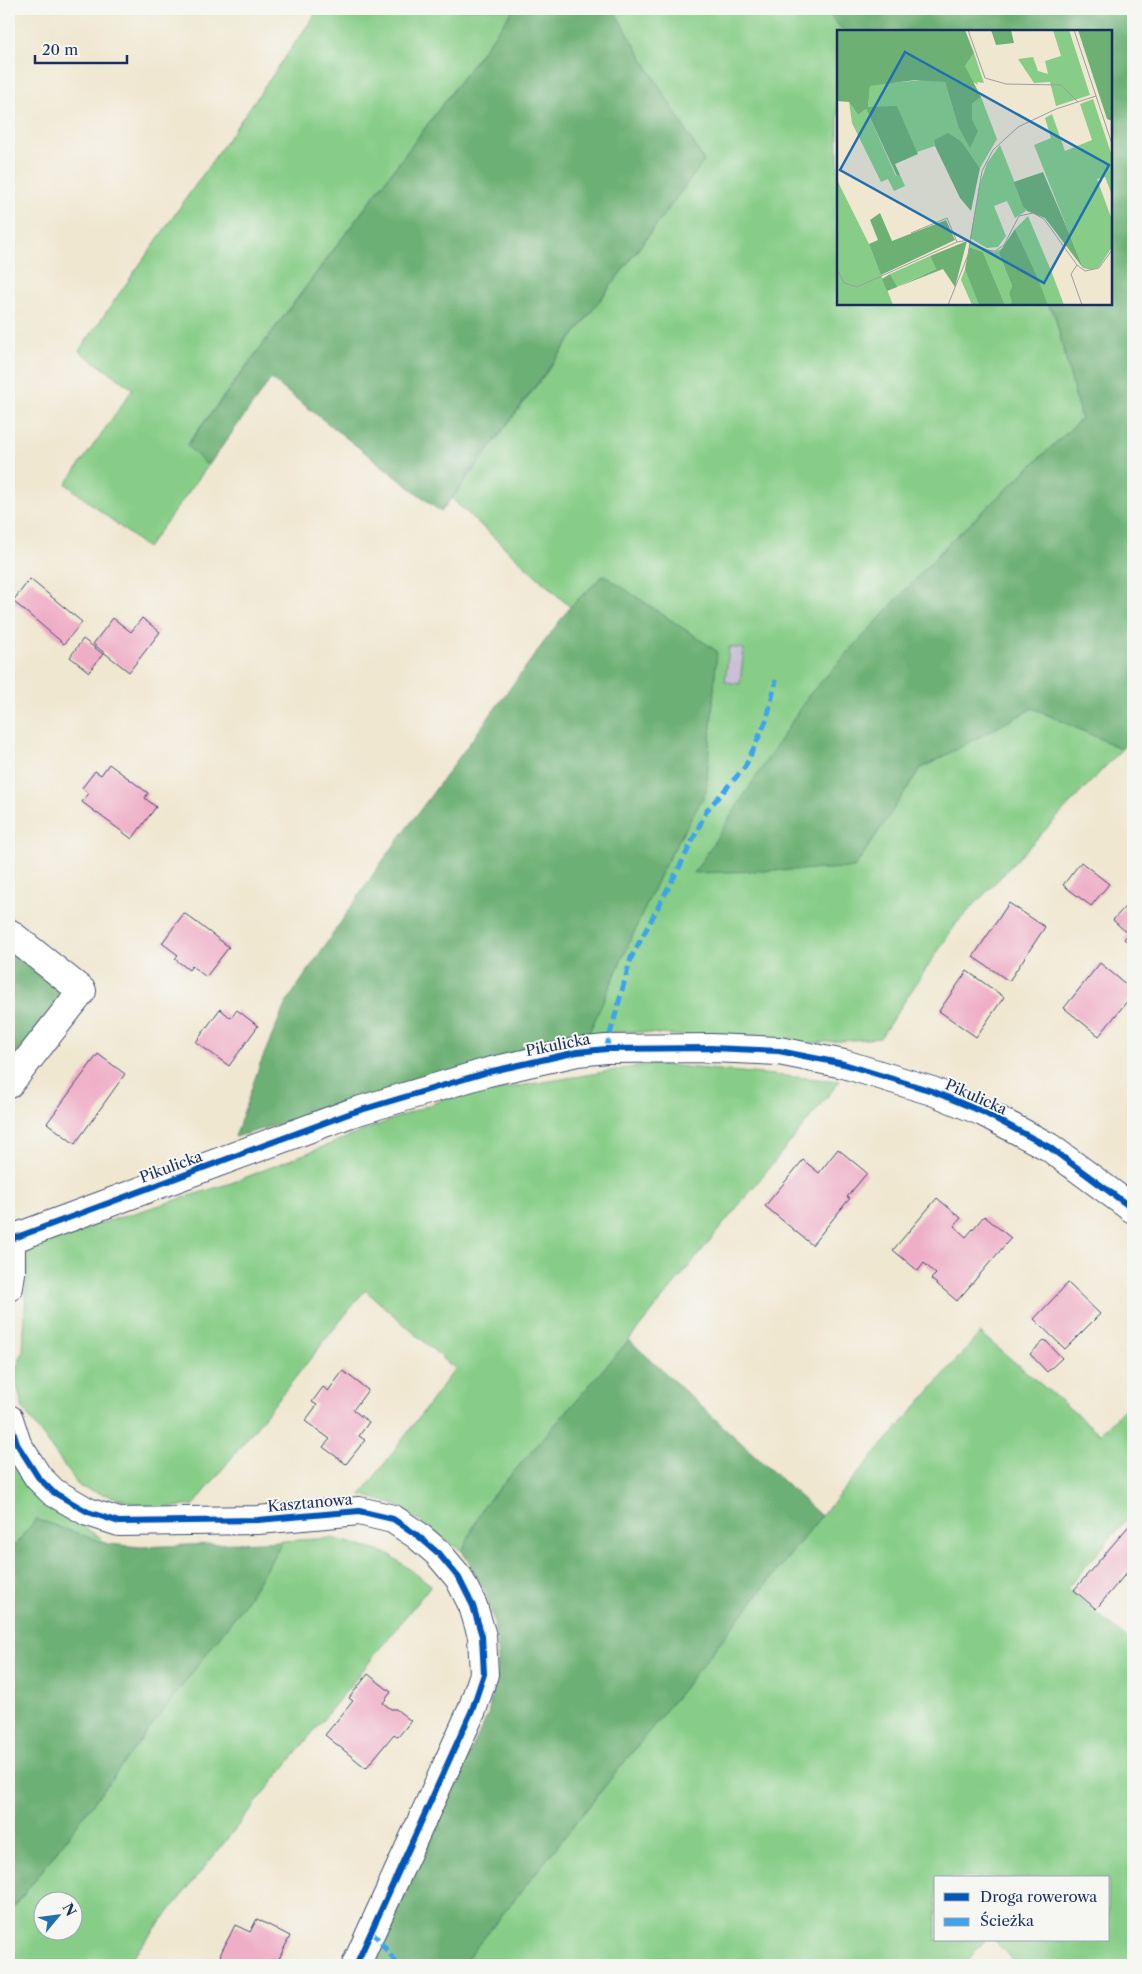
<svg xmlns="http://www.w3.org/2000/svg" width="1142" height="1974" font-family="'Libre Caslon Text',serif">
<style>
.industrial{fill:#cabfd6}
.green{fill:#87cd87;stroke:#517e72;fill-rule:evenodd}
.forest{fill:#6db074;stroke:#447069}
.building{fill:#efadc6}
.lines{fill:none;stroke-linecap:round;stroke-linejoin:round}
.minor-casing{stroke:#3b4b6f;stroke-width:30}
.minor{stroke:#fff;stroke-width:28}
.quiet{stroke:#3da3ed;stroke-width:5;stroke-dasharray:10 5;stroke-linecap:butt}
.cycleway-casing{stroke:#f6f6f2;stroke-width:9}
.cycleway{stroke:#0057b8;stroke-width:6}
.labels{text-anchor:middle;stroke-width:4;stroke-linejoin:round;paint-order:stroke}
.street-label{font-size:15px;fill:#1b2f5e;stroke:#f6f6f2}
.inset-road{fill:none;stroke:#9b9da2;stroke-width:1}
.view{fill:#1f6fb2;fill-opacity:0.15;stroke:#1f6fb2;stroke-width:2.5}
.inset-edge{fill:none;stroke:#1b2f5e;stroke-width:2.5}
</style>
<rect width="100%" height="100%" fill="#f6f6f2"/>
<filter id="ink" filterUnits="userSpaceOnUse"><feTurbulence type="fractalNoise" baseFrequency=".02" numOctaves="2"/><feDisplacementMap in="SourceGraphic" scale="10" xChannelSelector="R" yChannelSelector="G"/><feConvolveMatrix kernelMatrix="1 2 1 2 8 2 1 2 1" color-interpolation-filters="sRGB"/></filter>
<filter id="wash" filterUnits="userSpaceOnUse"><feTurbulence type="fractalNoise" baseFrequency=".0096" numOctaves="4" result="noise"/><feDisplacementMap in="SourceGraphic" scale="20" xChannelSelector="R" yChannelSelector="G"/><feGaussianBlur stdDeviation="1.12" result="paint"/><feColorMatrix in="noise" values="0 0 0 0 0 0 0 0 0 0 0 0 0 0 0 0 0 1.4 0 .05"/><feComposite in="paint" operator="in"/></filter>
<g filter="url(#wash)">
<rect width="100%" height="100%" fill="#f0e7d0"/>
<path class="industrial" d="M 729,647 L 744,649 L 741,684 L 725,682 Z"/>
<path class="green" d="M 319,9 L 514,9 L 187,445 L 208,466 L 147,548 L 66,484 L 133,389 L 79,351 Z
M 613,9 L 824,9 L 844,31 L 838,31 L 838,304 L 1047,304 L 1055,316 L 1081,419 L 949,543 L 809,695 L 695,872 L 854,868 L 920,769 L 1033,708 L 1122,749 L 956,924 L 880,1038 L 788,1045 L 626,1031 L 588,1035 L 661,872 L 706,792 L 604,575 L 570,607 L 452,499 L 704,161 ZM 729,647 L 744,649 L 740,684 L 725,682 Z
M 652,1064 L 840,1081 L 629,1340 L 483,1507 L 462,1551 L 396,1505 L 361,1495 L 455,1369 L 365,1290 L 194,1505 L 154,1509 L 80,1487 L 23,1409 L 14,1373 L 23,1352 L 28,1246 L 231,1183 L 447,1098 Z
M 980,1333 L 1100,1434 L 1133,1400 L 1133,1512 L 1067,1588 L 1133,1644 L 1133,1965 L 1017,1965 L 994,1940 L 1108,1940 L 1108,1878 L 936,1878 L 936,1940 L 985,1940 L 964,1965 L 462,1965 L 821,1516 Z
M 9,1447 L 27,1479 L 77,1522 L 108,1544 L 36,1519 L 9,1553 Z
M 332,1538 L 389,1554 L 431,1585 L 126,1965 L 9,1965 L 9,1914 L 245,1603 L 283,1541 ZM 42,1902 L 72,1902 L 72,1932 L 42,1932 Z"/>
<path class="forest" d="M 514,9 L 613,9 L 704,161 L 441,512 L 271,379 L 208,466 L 187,446 Z
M 824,9 L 1133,9 L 1133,737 L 1122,749 L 1033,708 L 920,769 L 854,868 L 694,873 L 809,695 L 949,543 L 1081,419 L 1055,316 L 1047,304 L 1111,304 L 1111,31 L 844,31 Z
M 604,575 L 717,651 L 706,792 L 661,872 L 588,1035 L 235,1137 L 260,1064 L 286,1003 L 381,863 L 570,607 Z
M 9,952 L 63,993 L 9,1066 Z
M 629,1340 L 821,1516 L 462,1965 L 367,1965 L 488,1715 L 498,1662 L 494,1621 L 483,1587 L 462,1551 L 483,1507 Z
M 36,1519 L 108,1544 L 141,1547 L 283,1541 L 245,1603 L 9,1914 L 9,1553 Z"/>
<g id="blocks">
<path class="building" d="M 30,579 L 82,622 L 64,644 L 13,601 Z
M 113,618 L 131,632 L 142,618 L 160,632 L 129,672 L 93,644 Z
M 83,639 L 103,654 L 89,672 L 70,657 Z
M 109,764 L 148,793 L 145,798 L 156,807 L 132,839 L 82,802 L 88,793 L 82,788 L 95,771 L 101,775 Z
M 1081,862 L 1109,884 L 1091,906 L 1063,885 Z
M 1133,898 L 1133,947 L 1124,939 L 1128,934 L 1113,920 Z
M 1009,903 L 1045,927 L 1009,981 L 973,957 Z
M 184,913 L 229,947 L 206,977 L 192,966 L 189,970 L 175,959 L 178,955 L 162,943 Z
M 1100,963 L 1133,990 L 1133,994 L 1099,1036 L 1064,1008 Z
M 967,971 L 1004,997 L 976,1037 L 939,1011 Z
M 220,1009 L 231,1018 L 237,1010 L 258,1026 L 229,1066 L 196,1042 Z
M 98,1054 L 125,1074 L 75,1144 L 47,1123 Z
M 838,1149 L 867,1173 L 847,1197 L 850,1198 L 812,1245 L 765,1206 L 803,1160 L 819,1173 Z
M 937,1198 L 961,1218 L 954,1226 L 966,1237 L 984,1216 L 1011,1238 L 957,1301 L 931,1279 L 936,1274 L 924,1263 L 918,1271 L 893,1250 Z
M 1068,1283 L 1100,1314 L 1065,1349 L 1034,1319 Z
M 1045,1340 L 1062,1358 L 1047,1372 L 1030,1354 Z
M 343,1371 L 368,1390 L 353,1410 L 369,1422 L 359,1436 L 365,1440 L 346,1464 L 323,1447 L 330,1439 L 305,1421 L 317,1405 L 312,1402 L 323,1387 L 328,1391 Z
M 1133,1521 L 1133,1565 L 1096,1609 L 1074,1590 Z
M 368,1674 L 391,1692 L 383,1703 L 391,1709 L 396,1709 L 411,1721 L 398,1737 L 394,1734 L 366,1768 L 325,1735 L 353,1701 L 349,1698 Z
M 257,1919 L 290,1936 L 278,1961 L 274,1959 L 270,1965 L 227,1965 L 225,1959 L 220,1957 L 221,1953 L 235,1925 L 250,1932 Z"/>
</g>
</g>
<g filter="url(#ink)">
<use href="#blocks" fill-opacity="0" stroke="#3b4b6f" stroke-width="1"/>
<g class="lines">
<g class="minor-casing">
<path id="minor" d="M 9,933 L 82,991 L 9,1084
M 9,1237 L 11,1239 L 11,1273 L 9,1287
M 9,1240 L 351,1113 L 488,1072 L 577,1052 L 606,1049 L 711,1048 L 779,1051 L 844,1064 L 932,1091 L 983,1112 L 1049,1147 L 1133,1209
M 9,1419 L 17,1444 L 38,1477 L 53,1492 L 88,1512 L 119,1522 L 258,1520 L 359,1511 L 393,1519 L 417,1535 L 438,1553 L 459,1578 L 473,1606 L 482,1636 L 484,1674 L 472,1710 L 356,1965"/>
</g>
<use href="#minor" class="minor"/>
<path class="quiet" d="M 606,1049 L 631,958 L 682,862 L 707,810 L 745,767 L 767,719 L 776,680
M 372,1931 L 398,1965"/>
<g class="cycleway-casing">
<path id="cycleway" d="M 9,1240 L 351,1113 L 488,1072 L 577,1052 L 606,1049 L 711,1048 L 779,1051 L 844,1064 L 932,1091 L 983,1112 L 1049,1147 L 1133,1209
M 9,1419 L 17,1444 L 38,1477 L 53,1492 L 88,1512 L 119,1522 L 258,1520 L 359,1511 L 393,1519 L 417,1535 L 438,1553 L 459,1578 L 473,1606 L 482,1636 L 484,1674 L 472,1710 L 356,1965"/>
</g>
<use href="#cycleway" class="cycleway"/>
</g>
</g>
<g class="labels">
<g class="street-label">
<text transform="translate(558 1045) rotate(-11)" y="5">Pikulicka</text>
<text transform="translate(976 1097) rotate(24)" y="5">Pikulicka</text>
<text transform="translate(171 1167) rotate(-20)" y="5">Pikulicka</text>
<text transform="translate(310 1503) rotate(-5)" y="5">Kasztanowa</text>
</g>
</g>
<g transform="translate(837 30)">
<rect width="275" height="275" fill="#f0e7d0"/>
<path d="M 216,0 L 232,0 L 253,65 L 219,76 L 213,52 L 197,53 L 181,29 L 196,27 L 201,41 L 211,44 L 208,31 L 224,26 ZM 137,23 L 147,53 L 140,52 L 141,55 L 133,50 L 128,36 ZM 96,49 L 108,52 L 121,96 L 141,101 L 135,89 L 135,74 L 144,67 L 160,109 L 143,138 L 125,112 L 97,110 L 98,116 L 80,122 L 60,77 L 31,77 L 33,55 ZM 256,69 L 275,126 L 275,165 L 268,147 L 260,149 L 275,190 L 275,217 L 262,237 L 255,240 L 246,238 L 197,115 L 214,108 L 208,88 L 215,84 L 228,121 L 255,110 L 243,74 ZM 12,72 L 21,85 L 29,79 L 59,146 L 63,145 L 68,156 L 57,161 L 51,149 L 44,152 L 15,93 ZM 163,115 L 189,181 L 178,188 L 170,171 L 157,176 L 169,206 L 161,217 L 150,218 L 133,208 L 142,157 L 150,133 ZM 0,150 L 32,214 L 56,275 L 0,275 ZM 191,186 L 215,243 L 227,275 L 211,275 L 178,199 ZM 133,212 L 157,222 L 169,217 L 162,223 L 175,256 L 172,263 L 176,272 L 173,275 L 168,275 L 146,222 L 132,217 ZM 93,226 L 99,239 L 59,257 L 53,244 ZM 128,239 L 131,245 L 142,275 L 135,275 L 124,250 Z" fill="#87cd87"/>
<path d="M 0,0 L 128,0 L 137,23 L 128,36 L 144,67 L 135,74 L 135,89 L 141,101 L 133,118 L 121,96 L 108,52 L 78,50 L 33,56 L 31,77 L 60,76 L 81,124 L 58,134 L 63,145 L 60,146 L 29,79 L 21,85 L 12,72 L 0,71 ZM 154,0 L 174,0 L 177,13 L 159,15 ZM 241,0 L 275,0 L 275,91 L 270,89 ZM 111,103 L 125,112 L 143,138 L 134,181 L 123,168 L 98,116 L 97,110 ZM 206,142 L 232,203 L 246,238 L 208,188 L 190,181 L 186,176 L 177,152 ZM 43,183 L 55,211 L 109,190 L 118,210 L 44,245 L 32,214 L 41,210 L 33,190 ZM 178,199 L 201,249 L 211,275 L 173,275 L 175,272 L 172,263 L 175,256 L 162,223 ZM 130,211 L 118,257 L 106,239 L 50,261 L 45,249 L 53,244 L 60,257 L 99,239 L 93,226 ZM 132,217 L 146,222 L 168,275 L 142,275 L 128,239 Z" fill="#6db074"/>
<path class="inset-road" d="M 131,0 L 148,48 L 169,54 L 224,55 L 241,72M 237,0 L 275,114M 74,203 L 110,188 L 120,212 L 131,210 L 147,220 L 158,221 L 167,215 L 182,186 L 196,183 L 207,189 L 240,235 L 248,241 L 262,238 L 275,220M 240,235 L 234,244 L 245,275M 0,239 L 7,253 L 20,257 L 120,212M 111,275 L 131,225 L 145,141 L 156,120 L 181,97 L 219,79 L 259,66"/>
<path class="view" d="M 68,22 L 272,135 L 207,253 L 3,140 Z"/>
<rect width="275" height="275" class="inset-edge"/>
</g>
<rect width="1142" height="1974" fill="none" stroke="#f6f6f2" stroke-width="30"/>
<rect x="934" y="1876" width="175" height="65" fill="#f6f6f2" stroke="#9ea6b7"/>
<rect x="944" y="1893" width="25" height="8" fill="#0057b8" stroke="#9ea6b7"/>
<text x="980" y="1902" font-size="15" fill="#1b2f5e">Droga rowerowa</text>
<rect x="944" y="1918" width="25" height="8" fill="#3da3ed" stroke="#9ea6b7"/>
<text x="980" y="1926" font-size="15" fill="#1b2f5e">Ścieżka</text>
<g transform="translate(58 1916) rotate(61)"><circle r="24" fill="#f6f6f2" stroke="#9ea6b7"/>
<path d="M0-4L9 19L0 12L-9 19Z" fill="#1f6fb2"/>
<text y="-8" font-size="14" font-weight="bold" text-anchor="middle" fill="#1b2f5e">N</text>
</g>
<path d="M35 55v8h92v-8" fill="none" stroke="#1b2f5e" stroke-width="2.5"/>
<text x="42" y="55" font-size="15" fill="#1b2f5e" stroke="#f6f6f2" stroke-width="4" paint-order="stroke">20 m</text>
</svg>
